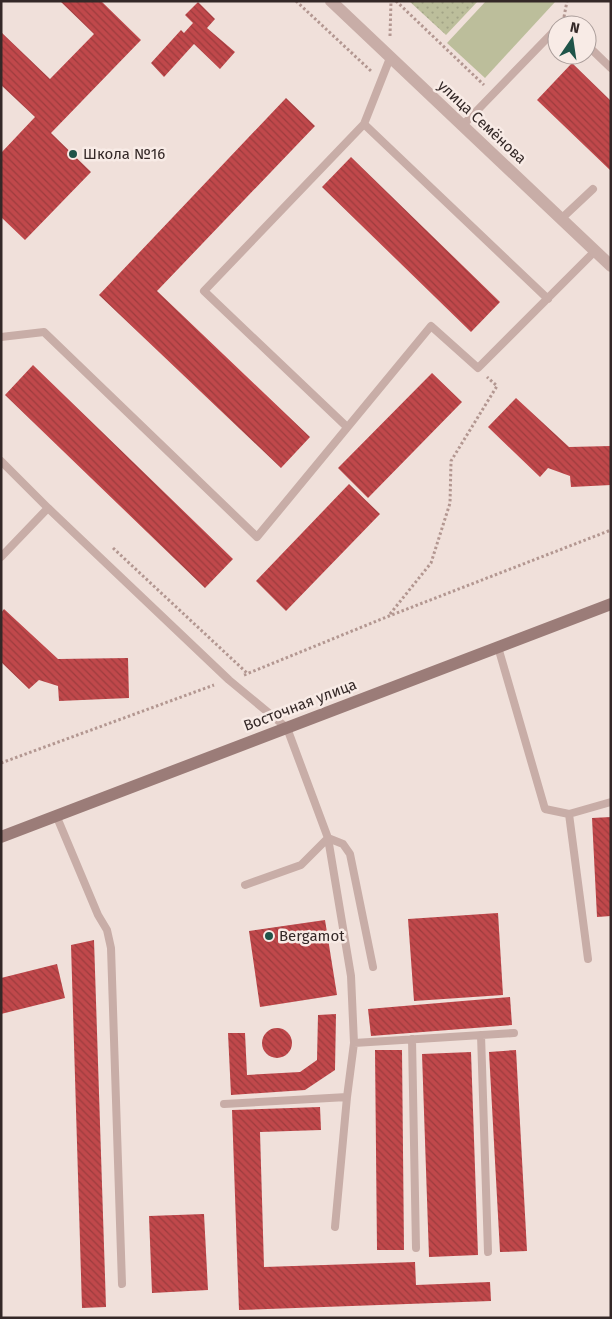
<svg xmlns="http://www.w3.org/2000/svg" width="612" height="1319" font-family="'Fira Sans',sans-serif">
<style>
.park{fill:url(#park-dots)}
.garden{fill:#bcbe9b}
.building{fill:url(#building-back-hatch)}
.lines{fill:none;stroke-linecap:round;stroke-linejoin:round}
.path{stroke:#b39791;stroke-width:3;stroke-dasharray:2.5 2.5;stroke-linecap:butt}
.lane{stroke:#c8ada7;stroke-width:8}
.street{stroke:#c8ada7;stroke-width:12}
.secondary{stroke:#9b7c78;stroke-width:12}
.poi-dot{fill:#1f5449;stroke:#f8ebe6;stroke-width:2}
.labels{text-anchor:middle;stroke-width:5;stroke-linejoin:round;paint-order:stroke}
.street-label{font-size:15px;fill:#342827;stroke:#f8ebe6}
.poi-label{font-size:15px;fill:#342827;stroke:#f8ebe6;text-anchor:start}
</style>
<defs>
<pattern id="park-dots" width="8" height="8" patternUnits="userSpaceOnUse" patternTransform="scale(1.25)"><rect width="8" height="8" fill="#bcbe9b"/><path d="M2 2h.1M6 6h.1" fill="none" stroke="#a2a386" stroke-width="1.8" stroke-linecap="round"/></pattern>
<pattern id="building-back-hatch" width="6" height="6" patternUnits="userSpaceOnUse" patternTransform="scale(1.25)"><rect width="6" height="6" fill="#c0484b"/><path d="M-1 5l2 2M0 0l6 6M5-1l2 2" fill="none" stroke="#9d3c3e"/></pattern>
</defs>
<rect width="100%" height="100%" fill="#f0e0da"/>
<path class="park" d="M 409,1 L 478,1 L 446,35 Z"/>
<path class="garden" d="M 486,1 L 555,2 L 485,78 L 447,43 Z"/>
<path class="building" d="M 60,1 L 101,1 L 141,40 L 51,133 L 91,172 L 25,240 L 1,217 L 1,153 L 35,117 L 1,85 L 1,32 L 50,79 L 94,34 Z
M 198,2 L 215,19 L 207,28 L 235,52 L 220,69 L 194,44 L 164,77 L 151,63 L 181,30 L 184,33 L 193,23 L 185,15 Z
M 572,63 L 611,101 L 611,171 L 537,100 Z
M 286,98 L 315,126 L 157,291 L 310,437 L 281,468 L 99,295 Z
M 351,157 L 500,302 L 471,332 L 322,187 Z
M 33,365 L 233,559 L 205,588 L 5,395 Z
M 432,373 L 462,402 L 368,498 L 338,468 Z
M 516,398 L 569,447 L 611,446 L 611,485 L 571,487 L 570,476 L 548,468 L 540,477 L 488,427 Z
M 349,484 L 380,514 L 286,611 L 256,581 Z
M 4,609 L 58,659 L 128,658 L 129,698 L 59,701 L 58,686 L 39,680 L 29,689 L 1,662 L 1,613 Z
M 611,817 L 611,916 L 597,917 L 592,818 Z
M 498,913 L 503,995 L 414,1001 L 408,919 Z
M 325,920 L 337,995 L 260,1007 L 249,931 Z
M 94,940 L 106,1307 L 82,1308 L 71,945 Z
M 57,964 L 65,998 L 1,1014 L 1,978 Z
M 510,997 L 512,1025 L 371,1036 L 368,1009 Z
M 336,1014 L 335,1070 L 305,1090 L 231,1095 L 228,1033 L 245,1033 L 247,1075 L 300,1072 L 317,1060 L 318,1015 Z
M262 1043a15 15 0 1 1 30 0a15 15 0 1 1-30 0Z
M 375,1050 L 402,1050 L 404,1250 L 377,1250 Z
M 516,1050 L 527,1251 L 500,1252 L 489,1052 Z
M 471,1052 L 478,1255 L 429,1257 L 422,1054 Z
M 320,1107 L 321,1130 L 260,1132 L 264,1267 L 415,1262 L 416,1285 L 490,1282 L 491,1301 L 239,1310 L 232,1110 Z
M 204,1214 L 208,1290 L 152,1293 L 149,1216 Z"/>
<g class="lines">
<path class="path" d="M 296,1 L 371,71
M 396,1 L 484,85
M 564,17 L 567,1
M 390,36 L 391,1
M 113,548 L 247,673
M 390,614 L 431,563 L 450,503 L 451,461 L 497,386 L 487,377
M 244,675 L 389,616 L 611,530
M 1,763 L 214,685"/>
<path class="lane" d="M 587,45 L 611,68
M 364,124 L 548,299
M 463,125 L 557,28
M 561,219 L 593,189
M 1,337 L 44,332 L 257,537 L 431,326 L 478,368 L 595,251
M 347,427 L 204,291 L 364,124 L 390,58
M 1,461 L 48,508 L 229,680 L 287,728 L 328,838 L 351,976 L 354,1043 L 347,1097 L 224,1104
M 1,557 L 48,508
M 498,647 L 545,809 L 569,814 L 611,802
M 569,814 L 588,959
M 56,815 L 98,915 L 107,930 L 111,948 L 122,1284
M 245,885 L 301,865 L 328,838 L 343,844 L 350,854 L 373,967
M 481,1035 L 488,1252
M 412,1039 L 416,1248
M 354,1043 L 514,1033
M 335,1227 L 347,1097"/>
<path class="street" d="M 331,1 L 611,266"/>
<path class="secondary" d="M 1,837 L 611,604"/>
</g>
<g class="poi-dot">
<circle cx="73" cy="154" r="5"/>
<circle cx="269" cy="936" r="5"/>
</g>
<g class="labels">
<g class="street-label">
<text transform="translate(482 122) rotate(43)" y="5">улица Семёнова</text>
<text transform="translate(300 705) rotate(-21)" y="5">Восточная улица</text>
</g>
<g class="poi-label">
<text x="83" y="159">Школа №16</text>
<text x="279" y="941">Bergamot</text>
</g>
</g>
<rect width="612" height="1319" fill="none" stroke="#342827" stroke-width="5"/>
<g transform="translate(572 40) rotate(13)"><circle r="24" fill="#f8ebe6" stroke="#aa9d9a"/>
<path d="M0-4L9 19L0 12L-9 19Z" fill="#1f5449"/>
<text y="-8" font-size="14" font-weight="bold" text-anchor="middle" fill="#342827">N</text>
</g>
</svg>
